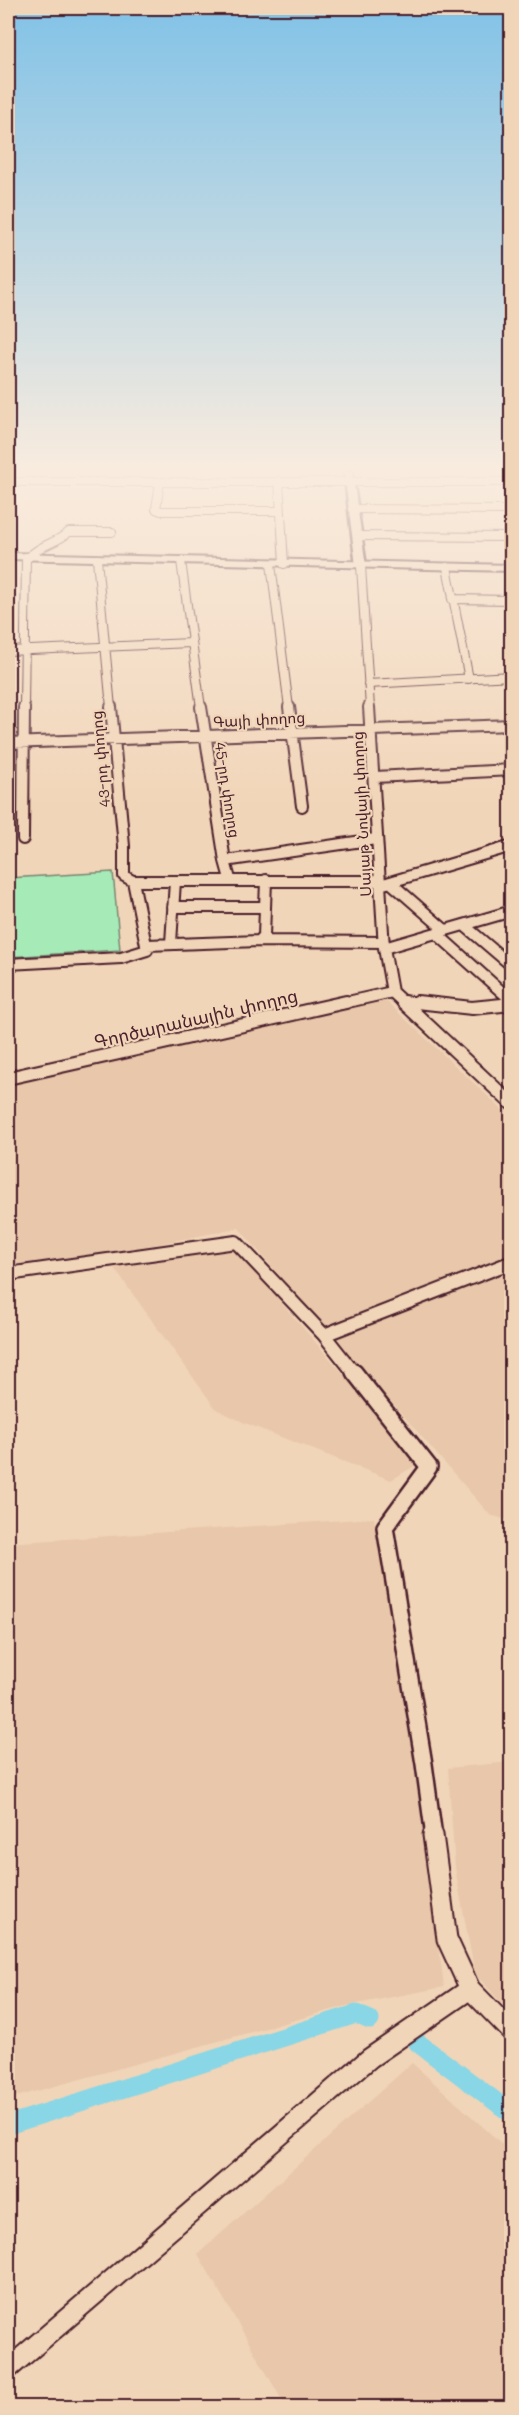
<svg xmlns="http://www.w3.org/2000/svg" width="519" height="2415" font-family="Mali,'Noto Sans Armenian',sans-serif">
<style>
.built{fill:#e8c7aa}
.green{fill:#a6ebb7;stroke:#788571;stroke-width:1.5}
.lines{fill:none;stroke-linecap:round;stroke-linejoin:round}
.canal{stroke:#88d6e6;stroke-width:19}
.minor-far4-casing{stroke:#4a1f2b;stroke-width:10}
.minor-far3-casing{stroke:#4a1f2b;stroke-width:14}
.minor-far2-casing{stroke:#4a1f2b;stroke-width:16}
.minor-far1-casing{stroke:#4a1f2b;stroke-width:20}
.minor-casing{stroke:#4a1f2b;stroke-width:23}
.tertiary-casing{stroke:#4a1f2b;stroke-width:5}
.secondary-casing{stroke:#4a1f2b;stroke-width:4}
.minor-far4{stroke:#f1d5b8;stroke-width:8}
.minor-far3{stroke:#f1d5b8;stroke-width:10}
.minor-far2{stroke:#f1d5b8;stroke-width:12}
.minor-far1{stroke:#f1d5b8;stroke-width:15}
.minor{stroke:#f1d5b8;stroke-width:19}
.tertiary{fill:#f1d5b8;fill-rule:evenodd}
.secondary{fill:#f1d5b8;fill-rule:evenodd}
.labels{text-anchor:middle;stroke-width:4.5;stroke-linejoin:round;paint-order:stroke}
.far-street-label{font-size:15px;fill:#4a1f2b;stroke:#f1d5b8}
.street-label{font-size:18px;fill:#4a1f2b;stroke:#f1d5b8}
</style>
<rect width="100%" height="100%" fill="#f1d5b8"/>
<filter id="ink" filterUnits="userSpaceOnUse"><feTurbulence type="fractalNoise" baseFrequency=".0167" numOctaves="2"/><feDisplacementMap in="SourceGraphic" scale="12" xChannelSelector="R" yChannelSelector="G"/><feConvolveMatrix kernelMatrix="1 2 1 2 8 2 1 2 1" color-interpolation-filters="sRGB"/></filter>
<g filter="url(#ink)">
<path class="built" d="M 383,998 L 511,1118 L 511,1255 L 325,1329 L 239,1228 L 153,1245 L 8,1266 L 8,1086 Z
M 235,1250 L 393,1431 L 418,1464 L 391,1480 L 245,1423 L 216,1409 L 114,1268 Z
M 511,1267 L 511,1521 L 490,1515 L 333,1335 Z
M 374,1518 L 417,1775 L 444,1987 L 346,2006 L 8,2099 L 8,1543 Z
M 511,1762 L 512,1762 L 511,2013 L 475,1974 L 455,1868 L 448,1768 Z
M 412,2063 L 511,2152 L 511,2407 L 286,2407 L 198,2254 Z"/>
<path class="green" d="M 113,872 L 120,950 L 8,957 L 8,878 Z"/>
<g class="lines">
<path class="canal" d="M 418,2043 L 512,2114
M 8,2125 L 356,2014 L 370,2020"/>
<g class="minor-far4-casing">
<path id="minor-far4" d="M 279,481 L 284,564
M 8,482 L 512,482
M 160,482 L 156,509 L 161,511 L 280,511
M 352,509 L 512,510
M 357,536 L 512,537
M 29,557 C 39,545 57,543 69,532 L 112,532
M 97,559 L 111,708
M 181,561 L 201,708
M 271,564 L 289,708
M 361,566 L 370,708
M 447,567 L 469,679
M 452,599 L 512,600
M 8,651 L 191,643
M 368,684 L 512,676
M 24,708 L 26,557"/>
</g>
<g class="minor-far3-casing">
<path id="minor-far3" d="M 201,707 L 225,861 L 230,879
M 289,707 L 302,806
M 369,707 L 384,948 L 392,992 L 405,1004
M 8,743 L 512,725
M 375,777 L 512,770
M 23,839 L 24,707
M 225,861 L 376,839
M 133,881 L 380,881
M 390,882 L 445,930
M 380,885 L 512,846
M 173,907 L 265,907
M 464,925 L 512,966
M 436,933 L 512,1001
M 259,941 L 384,942
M 171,943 L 175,881
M 147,945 L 259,941 L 264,936 L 266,880
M 384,948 L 512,911
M 8,964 L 121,958 L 147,950 L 133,881 L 124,876 L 124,846 L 111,707
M 402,1001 L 431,1004
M 339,1004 L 392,992"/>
</g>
<g class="minor-far2-casing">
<path id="minor-far2" d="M 403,1002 L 512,1104
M 417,1002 L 472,1008 L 512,1004
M 8,1078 L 346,1002
M 8,1274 L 236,1242 L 324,1335 L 355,1374
M 324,1335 L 512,1262"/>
</g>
<g class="minor-far1-casing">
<path id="minor-far1" d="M 354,1372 L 429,1467 L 385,1527 L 424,1764 L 434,1837"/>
</g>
<g class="minor-casing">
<path id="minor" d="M 433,1835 L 447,1939 L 470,1989
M 8,2369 L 370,2058 L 470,1989 L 512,2032"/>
</g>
<g class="tertiary-casing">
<path id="tertiary" d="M 344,471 L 352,471 L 366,566 L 361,569 L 356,566 Z"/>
</g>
<g class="secondary-casing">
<path id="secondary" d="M 8,553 L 512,565 L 512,571 L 8,559 Z"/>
</g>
<use href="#minor-far4" class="minor-far4"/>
<use href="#minor-far3" class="minor-far3"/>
<use href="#minor-far2" class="minor-far2"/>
<use href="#minor-far1" class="minor-far1"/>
<use href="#minor" class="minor"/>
<use href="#tertiary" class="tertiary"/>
<use href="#secondary" class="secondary"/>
</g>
</g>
<linearGradient id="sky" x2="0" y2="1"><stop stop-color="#81c2e7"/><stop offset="0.58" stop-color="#f9ecdf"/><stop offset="1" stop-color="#f9ecdf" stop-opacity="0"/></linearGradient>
<rect width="519" height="809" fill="url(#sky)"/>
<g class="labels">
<g class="far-street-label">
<text transform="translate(259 720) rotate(-3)" y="5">Գայի փողոց</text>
<text transform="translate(101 759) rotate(-95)" y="5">43-րդ փողոց</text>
<text transform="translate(227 790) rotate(81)" y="5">45-րդ փողոց</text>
<text transform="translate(362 814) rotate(-93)" y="5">Սայաթ Նովայի փողոց</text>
</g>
<g class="street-label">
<text transform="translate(196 1019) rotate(-13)" y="6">Գործարանային փողոց</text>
</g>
</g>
<rect width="519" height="2415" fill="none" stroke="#f1d5b8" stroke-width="30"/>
<rect x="15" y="15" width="489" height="2385" fill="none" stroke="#4a1f2b" stroke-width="2" filter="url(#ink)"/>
</svg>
